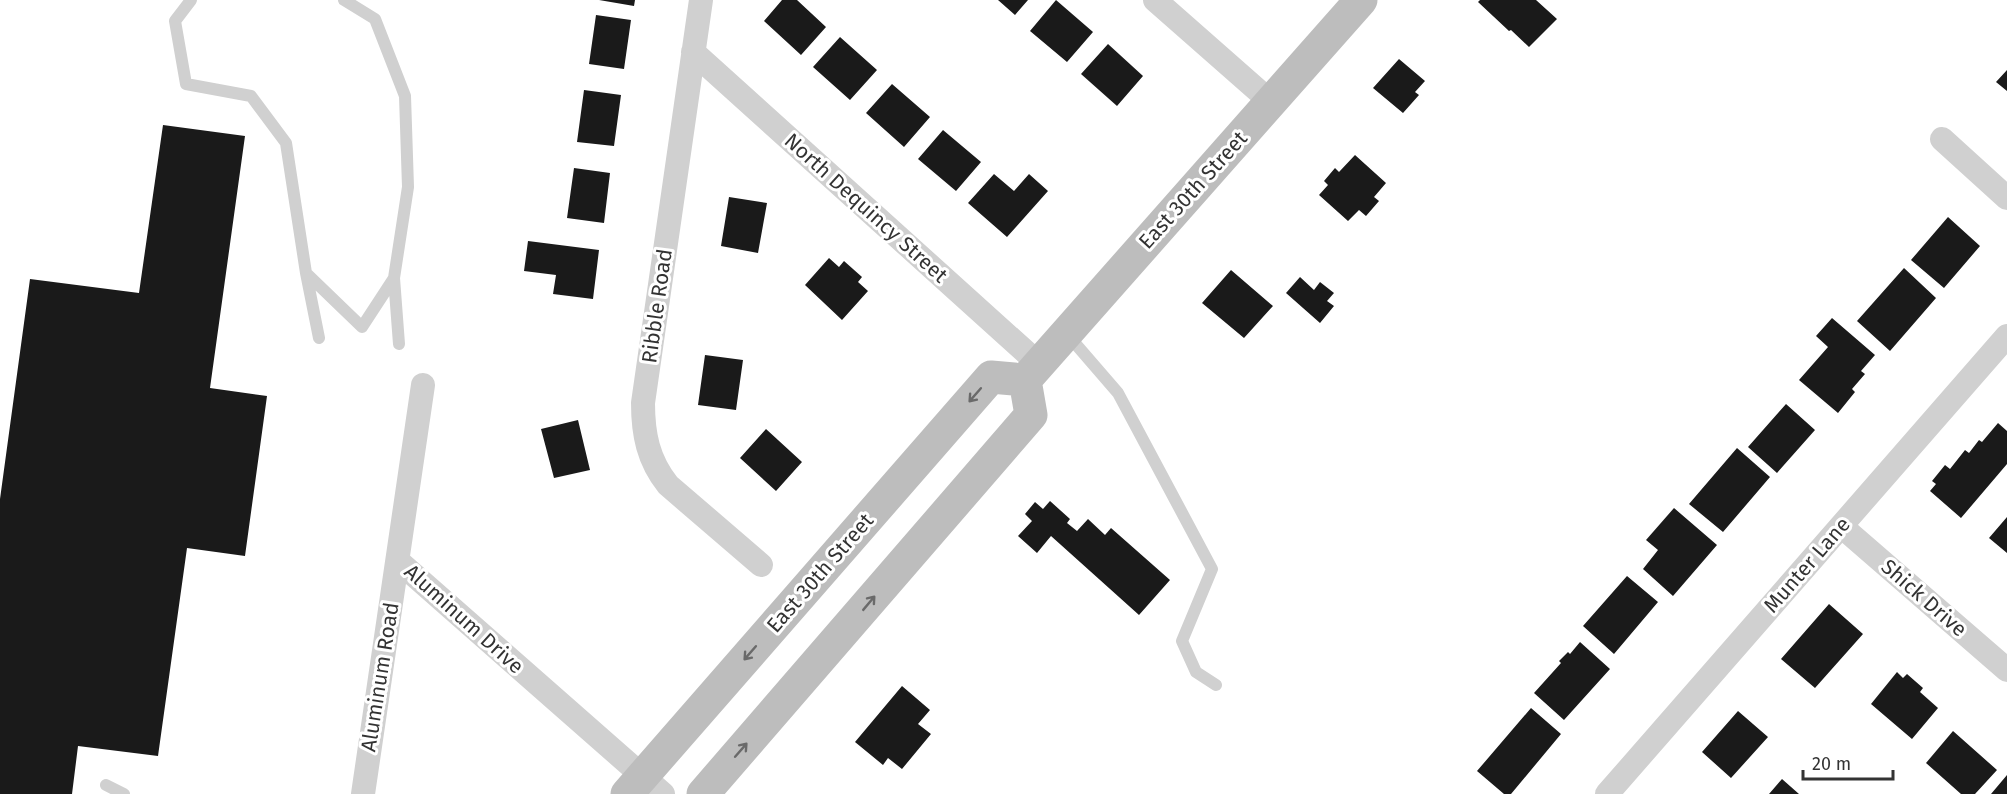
<svg xmlns="http://www.w3.org/2000/svg" width="2007" height="794" font-family="'Fira Sans',sans-serif">
<style>
.building{fill:#1a1a1a}
.lines{fill:none;stroke-linecap:round;stroke-linejoin:round}
.lane{stroke:#d0d0d0;stroke-width:12}
.street{stroke:#d0d0d0;stroke-width:24}
.secondary{stroke:#bdbdbd;stroke-width:33}
.oneway{stroke:#6a6a6a}
.labels{text-anchor:middle;stroke-width:6;stroke-linejoin:round;paint-order:stroke}
.street-label{font-size:21px;fill:#333;stroke:#fff}
</style>
<rect width="100%" height="100%" fill="#fff"/>
<path class="building" d="M 599,0 L 635,0 L 634,6 Z
M 782,0 L 797,0 L 826,27 L 801,55 L 764,21 Z
M 998,0 L 1028,0 L 1015,15 Z
M 1056,0 L 1093,32 L 1067,62 L 1030,31 Z
M 1480,0 L 1536,0 L 1557,19 L 1529,47 L 1511,30 L 1509,31 L 1478,2 Z
M 596,15 L 631,20 L 624,69 L 589,64 Z
M 840,37 L 877,70 L 850,100 L 813,67 Z
M 1108,44 L 1143,76 L 1117,106 L 1081,74 Z
M 1399,59 L 1425,81 L 1415,92 L 1419,95 L 1403,113 L 1373,88 Z
M 2007,70 L 2007,91 L 1996,82 Z
M 892,84 L 930,117 L 904,147 L 866,113 Z
M 584,90 L 621,95 L 614,146 L 577,142 Z
M 163,125 L 245,136 L 210,388 L 267,396 L 245,556 L 187,548 L 158,756 L 78,746 L 72,794 L 0,794 L 0,499 L 30,279 L 139,293 Z
M 943,130 L 981,162 L 956,191 L 918,159 Z
M 1355,155 L 1386,183 L 1374,197 L 1379,201 L 1366,216 L 1359,210 L 1348,221 L 1319,195 L 1328,185 L 1324,181 L 1335,168 L 1339,172 Z
M 574,168 L 610,173 L 604,223 L 567,218 Z
M 994,174 L 1014,191 L 1029,174 L 1048,191 L 1007,237 L 968,203 Z
M 729,197 L 767,203 L 758,253 L 721,246 Z
M 1948,217 L 1980,246 L 1944,288 L 1911,260 Z
M 528,241 L 599,250 L 593,299 L 553,294 L 556,275 L 524,271 Z
M 829,258 L 839,267 L 844,261 L 862,277 L 858,282 L 868,291 L 842,320 L 805,285 Z
M 1904,268 L 1936,298 L 1890,351 L 1857,321 Z
M 1231,270 L 1273,306 L 1244,338 L 1202,303 Z
M 1300,277 L 1314,290 L 1320,282 L 1334,293 L 1327,301 L 1334,306 L 1320,323 L 1286,293 Z
M 1832,318 L 1875,355 L 1861,371 L 1865,374 L 1852,389 L 1855,392 L 1838,413 L 1799,380 L 1828,347 L 1816,336 Z
M 705,355 L 743,360 L 736,410 L 698,405 Z
M 1786,404 L 1815,430 L 1777,473 L 1748,447 Z
M 578,420 L 590,470 L 554,478 L 541,429 Z
M 1998,423 L 2007,431 L 2007,464 L 1961,518 L 1930,491 L 1936,484 L 1932,481 L 1945,465 L 1950,469 L 1965,450 L 1969,453 L 1979,440 L 1982,442 Z
M 766,429 L 802,462 L 776,491 L 740,458 Z
M 1737,448 L 1770,477 L 1723,532 L 1689,504 Z
M 1050,501 L 1070,519 L 1067,523 L 1077,531 L 1088,519 L 1105,535 L 1111,528 L 1170,580 L 1139,615 L 1051,536 L 1037,553 L 1018,536 L 1032,521 L 1025,514 L 1035,502 L 1043,509 Z
M 1674,508 L 1717,545 L 1673,596 L 1643,569 L 1658,550 L 1646,540 Z
M 2007,517 L 2007,553 L 1989,538 Z
M 1627,576 L 1658,602 L 1614,654 L 1583,626 Z
M 1829,604 L 1863,634 L 1815,688 L 1781,659 Z
M 1580,642 L 1610,669 L 1564,720 L 1534,693 L 1561,663 L 1559,661 L 1568,652 L 1570,654 Z
M 1897,672 L 1903,678 L 1907,674 L 1923,688 L 1920,692 L 1938,708 L 1912,739 L 1871,704 Z
M 902,686 L 930,710 L 918,724 L 931,734 L 902,769 L 888,758 L 883,765 L 855,742 Z
M 1531,708 L 1561,734 L 1511,794 L 1504,794 L 1477,771 Z
M 1738,711 L 1768,737 L 1731,778 L 1702,752 Z
M 1953,731 L 1997,770 L 1975,794 L 1961,794 L 1926,763 Z
M 2007,775 L 2007,794 L 1991,794 Z
M 1782,779 L 1799,794 L 1769,794 Z"/>
<g class="lines">
<path class="lane" d="M 191,0 L 175,21 L 186,84 L 251,96 L 286,143 L 306,273 L 362,327 L 394,278 L 399,344
M 344,0 L 375,19 L 405,96 L 408,187 L 394,278
M 306,273 L 319,338
M 1067,334 L 1118,393 L 1212,569 L 1182,641 L 1196,672 L 1216,685
M 106,785 L 124,794"/>
<path class="street" d="M 701,0 L 643,403 C 643,434 648,460 668,485 L 761,565
M 1155,0 L 1271,102
M 693,52 L 1039,364
M 1942,139 L 2007,198
M 1841,526 L 2007,670
M 398,561 L 663,794
M 363,794 L 423,385
M 1607,794 L 2007,336"/>
<path class="secondary" d="M 1025,380 L 1361,0
M 627,794 L 991,377 L 1025,380
M 703,794 L 1031,415 L 1025,380"/>
</g>
<defs><path id="oneway-shaft" d="M-6 0H5M1.5-3L5.5 0L1.5 3" fill="none" stroke-width="1.6" stroke-linecap="round" stroke-linejoin="round" transform="scale(1.5)"/></defs>
<g class="oneway">
<use href="#oneway-shaft" transform="translate(975 395) rotate(131)"/>
<use href="#oneway-shaft" transform="translate(869 603) rotate(-50)"/>
<use href="#oneway-shaft" transform="translate(750 653) rotate(131)"/>
<use href="#oneway-shaft" transform="translate(741 750) rotate(-49)"/>
</g>
<g class="labels">
<g class="street-label">
<text transform="translate(1193 190) rotate(-48)" y="7">East 30th Street</text>
<text transform="translate(866 208) rotate(42)" y="7">North Dequincy Street</text>
<text transform="translate(657 306) rotate(-82)" y="7">Ribble Road</text>
<text transform="translate(1807 565) rotate(-49)" y="7">Munter Lane</text>
<text transform="translate(820 573) rotate(-49)" y="7">East 30th Street</text>
<text transform="translate(1924 598) rotate(41)" y="7">Shick Drive</text>
<text transform="translate(464 619) rotate(42)" y="7">Aluminum Drive</text>
<text transform="translate(380 677) rotate(-81)" y="7">Aluminum Road</text>
</g>
</g>
<path d="M1803 770v9h90v-9" fill="none" stroke="#333333" stroke-width="3"/>
<text x="1812" y="770" font-size="18" fill="#333333" stroke="#ffffff" stroke-width="4.5" paint-order="stroke">20 m</text>
</svg>
